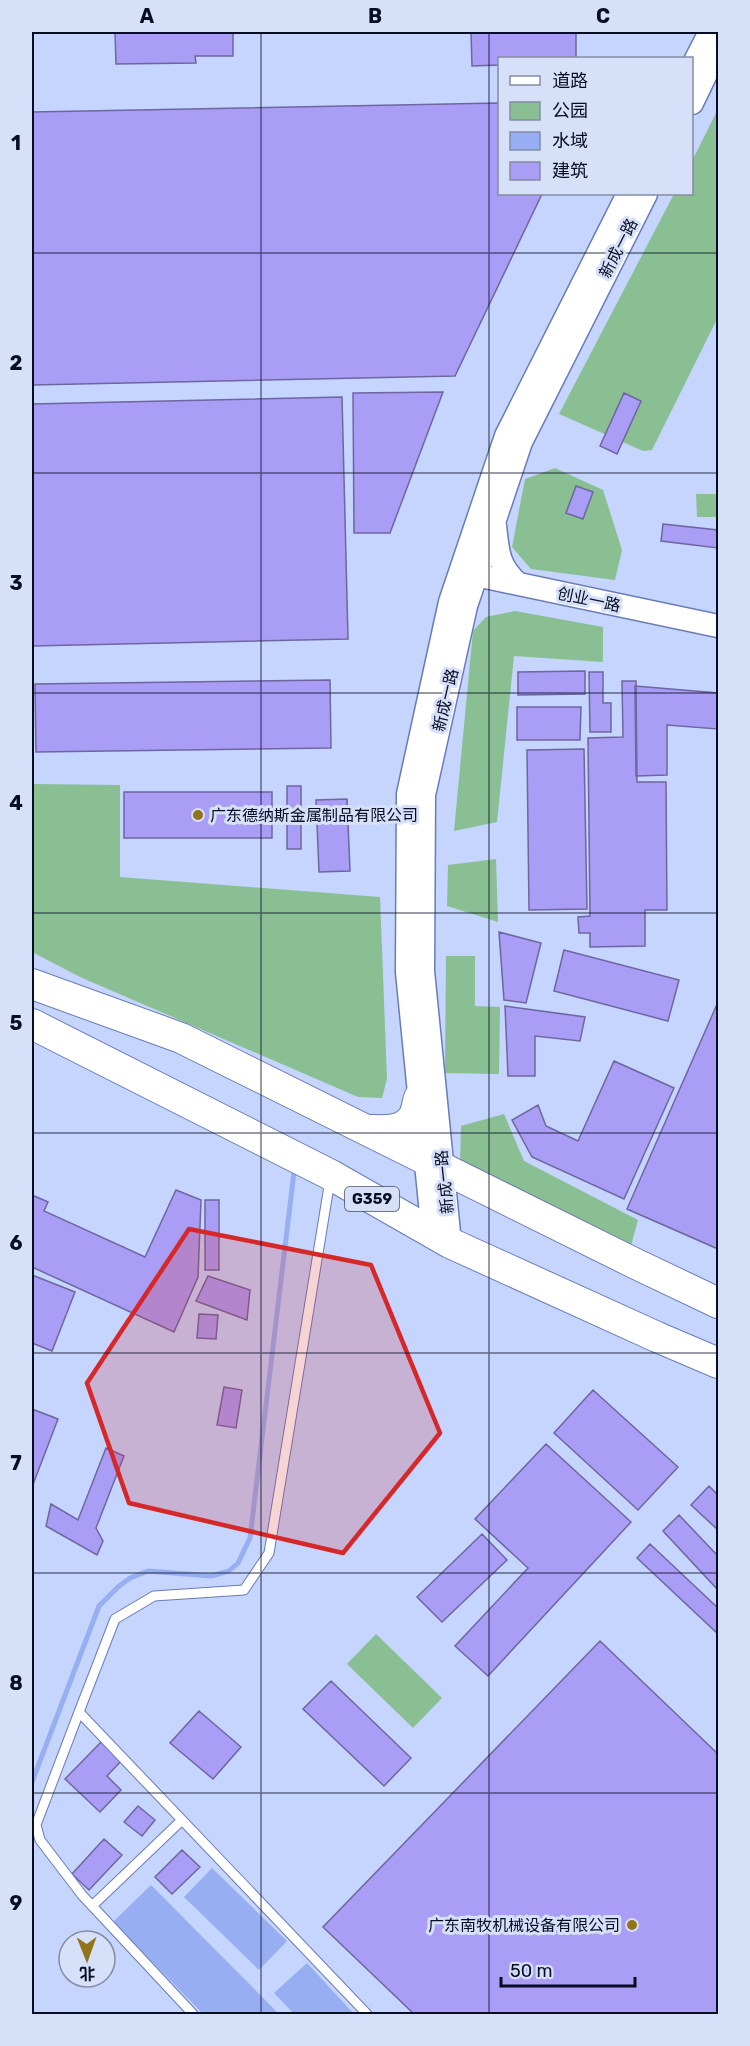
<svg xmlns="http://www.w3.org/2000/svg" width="750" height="2046" font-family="Rubik,'Noto Sans SC',sans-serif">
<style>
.built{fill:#c5d5fe;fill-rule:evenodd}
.green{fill:#89bf92}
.water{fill:#97aff2}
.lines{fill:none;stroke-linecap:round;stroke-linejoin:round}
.stream{stroke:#97aff2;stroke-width:5}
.building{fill:#a99df5;stroke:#6e66a0;stroke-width:1.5}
.service-casing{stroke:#697cb5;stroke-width:11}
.tertiary-casing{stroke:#697cb5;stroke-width:25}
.trunk-casing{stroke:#697cb5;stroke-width:32}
.service{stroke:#fff;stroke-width:9}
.tertiary{stroke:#fff;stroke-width:22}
.trunk{stroke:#fff;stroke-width:30}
.marked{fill:#d62828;fill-opacity:0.2;stroke:#d62828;stroke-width:4.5;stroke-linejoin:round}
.grid{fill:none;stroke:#070d22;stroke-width:1.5;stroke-opacity:0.55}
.poi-dot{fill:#92741a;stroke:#d6e0f9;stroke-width:2}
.labels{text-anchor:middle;stroke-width:6;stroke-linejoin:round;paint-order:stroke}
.shield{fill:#d6e0f9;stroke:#454c62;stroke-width:1.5}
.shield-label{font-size:15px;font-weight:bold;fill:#070d22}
.street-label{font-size:16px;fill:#070d22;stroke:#d6e0f9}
.poi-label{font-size:16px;fill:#070d22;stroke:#d6e0f9;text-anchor:start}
.neatline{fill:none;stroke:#070d22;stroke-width:2}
.grid-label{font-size:20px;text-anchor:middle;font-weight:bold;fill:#070d22}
</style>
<rect width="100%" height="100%" fill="#d6e0f9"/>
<path class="built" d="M 32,32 L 718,32 L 718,2014 L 32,2014 ZM 500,58 L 692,58 L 692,194 L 500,194 ZM 69,1941 L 105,1941 L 105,1977 L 69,1977 Z"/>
<path class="green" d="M 718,109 L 718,317 L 652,450 L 643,451 L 559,414 L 674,194 L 692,194 L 692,161 Z
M 555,468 L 603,490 L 622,550 L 615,580 L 531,569 L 512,547 L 525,479 Z
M 696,494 L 718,494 L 718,517 L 697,517 Z
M 515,611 L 603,627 L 603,662 L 514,656 L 497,822 L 454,831 L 473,631 L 486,617 Z
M 32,784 L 120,785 L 120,877 L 380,897 L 387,1079 L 382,1098 L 358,1097 L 80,977 L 32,952 Z
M 496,859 L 498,922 L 447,906 L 448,865 Z
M 446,956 L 475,956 L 475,1006 L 500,1007 L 499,1074 L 445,1073 Z
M 504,1114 L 524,1161 L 638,1220 L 629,1253 L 460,1167 L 461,1126 Z
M 376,1634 L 442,1698 L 413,1728 L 347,1664 Z"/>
<path class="water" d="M 212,1868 L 287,1941 L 259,1970 L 184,1897 Z
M 151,1885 L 279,2014 L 203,2014 L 113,1922 Z
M 307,1963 L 354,2014 L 294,2014 L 274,1993 Z"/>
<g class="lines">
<path class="stream" d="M 32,1782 L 99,1606 L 118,1587 L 130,1578 L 148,1571 L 211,1576 L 229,1571 L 238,1563 L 250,1538 L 294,1172"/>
</g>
<path class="building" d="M 115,32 L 233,32 L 233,56 L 195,56 L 196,63 L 116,64 Z
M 471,32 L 576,32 L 576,58 L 500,58 L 500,65 L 472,66 Z
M 500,103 L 500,194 L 542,194 L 455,376 L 32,385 L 32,112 Z
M 443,392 L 390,533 L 354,533 L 353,393 Z
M 624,393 L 641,401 L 617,454 L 600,446 Z
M 342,397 L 348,639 L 32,646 L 32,404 Z
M 576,486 L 593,492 L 583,519 L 566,513 Z
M 663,524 L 718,530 L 718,548 L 661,541 Z
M 585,671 L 585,694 L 518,695 L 518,672 Z
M 589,672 L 603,672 L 603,703 L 611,703 L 611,732 L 590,732 Z
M 330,680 L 331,748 L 36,752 L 35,684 Z
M 622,681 L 636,681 L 637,782 L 666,782 L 667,910 L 645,910 L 645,946 L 590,947 L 590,933 L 579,933 L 578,917 L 590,916 L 588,738 L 623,737 Z
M 635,686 L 718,693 L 718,729 L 667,725 L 667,775 L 636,776 Z
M 517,707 L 581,707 L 580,740 L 517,740 Z
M 584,749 L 587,909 L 529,910 L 527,750 Z
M 287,786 L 301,786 L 301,849 L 287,849 Z
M 124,792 L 272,792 L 272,838 L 124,838 Z
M 347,799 L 350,871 L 319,872 L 316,800 Z
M 499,932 L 541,943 L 526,1003 L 504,1000 Z
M 564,950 L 679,980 L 668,1021 L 554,991 Z
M 718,1002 L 718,1249 L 627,1209 Z
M 505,1006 L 585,1017 L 580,1041 L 535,1036 L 535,1076 L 508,1076 Z
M 614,1061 L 674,1088 L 624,1199 L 532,1157 L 512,1120 L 538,1105 L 546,1126 L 578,1141 Z
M 176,1190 L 201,1200 L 198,1277 L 174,1332 L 32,1267 L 32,1195 L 48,1202 L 44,1211 L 145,1257 Z
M 205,1200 L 219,1200 L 219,1270 L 205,1270 Z
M 32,1275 L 75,1292 L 52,1351 L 32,1343 Z
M 208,1276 L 250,1290 L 247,1320 L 196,1301 Z
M 199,1314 L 218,1315 L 216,1339 L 197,1338 Z
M 224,1387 L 242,1390 L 236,1428 L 217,1425 Z
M 593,1390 L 678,1467 L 638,1510 L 554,1433 Z
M 32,1409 L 58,1419 L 32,1487 Z
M 546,1444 L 631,1522 L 488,1676 L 455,1646 L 528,1568 L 475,1519 Z
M 106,1448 L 124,1456 L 96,1528 L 103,1541 L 97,1555 L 46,1526 L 51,1504 L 78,1520 Z
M 709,1486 L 718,1495 L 718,1530 L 691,1505 Z
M 679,1515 L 718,1556 L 718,1590 L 663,1531 Z
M 482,1534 L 507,1560 L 442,1622 L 417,1597 Z
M 650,1544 L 718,1608 L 718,1634 L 637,1558 Z
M 600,1641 L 718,1754 L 718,2014 L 414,2014 L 323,1927 Z
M 331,1681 L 411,1758 L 384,1786 L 303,1709 Z
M 199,1711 L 241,1747 L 213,1779 L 170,1743 Z
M 102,1741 L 122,1760 L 107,1776 L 121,1790 L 100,1812 L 65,1779 Z
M 138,1806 L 155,1820 L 142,1836 L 124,1822 Z
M 104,1839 L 122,1855 L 89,1890 L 72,1874 Z
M 182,1850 L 200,1867 L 172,1894 L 155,1877 Z"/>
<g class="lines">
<g class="service-casing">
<path id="service" d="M 79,1712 L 115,1619 L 154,1596 L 244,1590 L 269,1553 L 330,1180
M 92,1906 L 182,1820
M 193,2014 L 82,1895 L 40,1840 L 36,1825 L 79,1712 L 367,2014"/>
</g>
<g class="tertiary-casing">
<path id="tertiary" d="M 692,67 L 710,32
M 692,103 L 718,49
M 495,526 C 498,552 498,566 518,584
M 462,570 L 476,575 L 718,626
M 433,1234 L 407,972 L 408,794 L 450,602 L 506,436 L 628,194
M 450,1243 L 423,971 L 424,795 L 466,606 L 521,442 L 646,194"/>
</g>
<g class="trunk-casing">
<path id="trunk" d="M 32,984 L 181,1038 L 634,1263 L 718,1303
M 32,1024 L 331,1175 L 450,1243 L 657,1337 L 718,1363
M 367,1130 C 382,1130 403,1133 413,1117 C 416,1113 417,1104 419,1098"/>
</g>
<use href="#service" class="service"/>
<use href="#tertiary" class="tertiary"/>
<use href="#trunk" class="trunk"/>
</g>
<path class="marked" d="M 189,1229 L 371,1265 L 440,1433 L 343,1553 L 129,1503 L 87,1383 Z"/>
<path class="grid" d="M 261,32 L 261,2014M 489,32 L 489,2014M 32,253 L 718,253M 32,473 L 718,473M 32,693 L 718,693M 32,913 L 718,913M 32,1133 L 718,1133M 32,1353 L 718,1353M 32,1573 L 718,1573M 32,1793 L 718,1793"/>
<g class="poi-dot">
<circle cx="198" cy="815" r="6"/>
<circle cx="632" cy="1925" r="6"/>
</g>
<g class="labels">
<rect class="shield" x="345" y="1187" width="54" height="24" rx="4.5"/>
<g class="shield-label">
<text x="372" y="1204">G359</text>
</g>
<g class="street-label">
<text transform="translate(618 248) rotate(-63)" y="6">新成一路</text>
<text transform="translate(589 599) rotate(12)" y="6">创业一路</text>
<text transform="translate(445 700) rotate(-77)" y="6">新成一路</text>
<text transform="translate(444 1182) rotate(-96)" y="6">新成一路</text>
</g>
<g class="poi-label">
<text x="210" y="821">广东德纳斯金属制品有限公司</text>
<text x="620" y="1931" text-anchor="end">广东南牧机械设备有限公司</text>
</g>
</g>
<rect width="750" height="2046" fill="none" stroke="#d6e0f9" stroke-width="66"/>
<rect x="498" y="57" width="195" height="138" fill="#d6e0f9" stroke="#838ca3" stroke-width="1.5"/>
<rect x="510" y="76" width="30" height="9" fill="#ffffff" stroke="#838ca3" stroke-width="1.5"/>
<text x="552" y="87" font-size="18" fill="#070d22">道路</text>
<rect x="510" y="102" width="30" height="18" fill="#89bf92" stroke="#838ca3" stroke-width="1.5"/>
<text x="552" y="117" font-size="18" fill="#070d22">公园</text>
<rect x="510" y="132" width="30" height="18" fill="#97aff2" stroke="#838ca3" stroke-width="1.5"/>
<text x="552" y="147" font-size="18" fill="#070d22">水域</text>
<rect x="510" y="162" width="30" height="18" fill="#a99df5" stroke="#838ca3" stroke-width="1.5"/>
<text x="552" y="177" font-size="18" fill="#070d22">建筑</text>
<g transform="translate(87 1959) rotate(179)"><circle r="28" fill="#d6e0f9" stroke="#838ca3" stroke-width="1.5"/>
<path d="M0-4.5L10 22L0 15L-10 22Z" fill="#92741a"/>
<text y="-9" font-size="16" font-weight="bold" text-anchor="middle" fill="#070d22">北</text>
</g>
<path d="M501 1977v9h134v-9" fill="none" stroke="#070d22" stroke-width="3"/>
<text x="510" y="1977" font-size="18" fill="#070d22" stroke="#d6e0f9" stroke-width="4.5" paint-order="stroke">50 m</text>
<rect x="33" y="33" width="684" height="1980" class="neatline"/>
<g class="grid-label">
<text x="147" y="23">A</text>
<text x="375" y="23">B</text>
<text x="603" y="23">C</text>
<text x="16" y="150">1</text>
<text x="16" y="370">2</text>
<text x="16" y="590">3</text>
<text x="16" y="810">4</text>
<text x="16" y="1030">5</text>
<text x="16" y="1250">6</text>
<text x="16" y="1470">7</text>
<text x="16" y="1690">8</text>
<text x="16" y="1910">9</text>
</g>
</svg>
